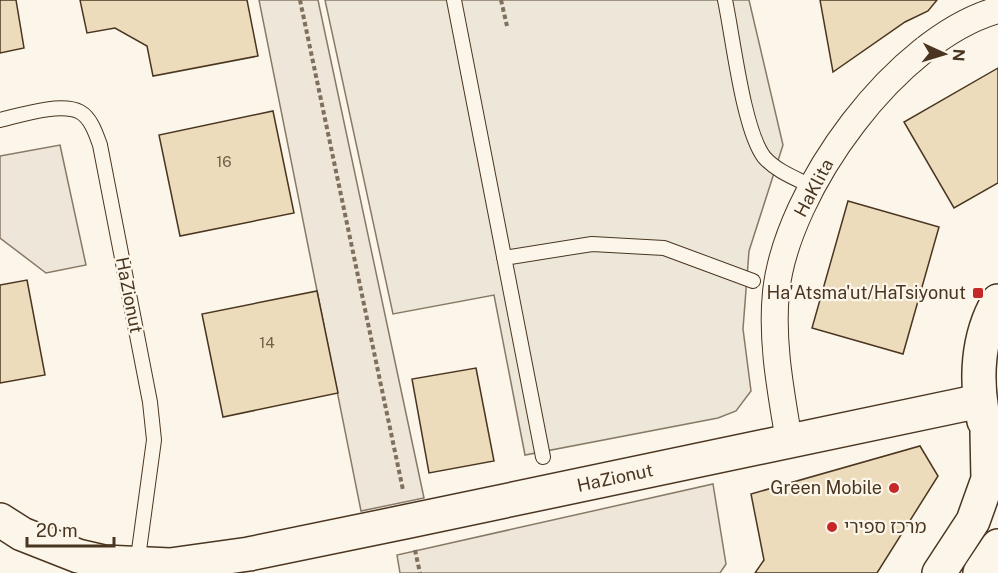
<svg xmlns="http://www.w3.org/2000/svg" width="998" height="573" font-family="'Public Sans','Noto Sans Hebrew',sans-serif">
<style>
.green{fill:#ede6d9;stroke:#887966;stroke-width:1.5}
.parking{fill:#ede7d9;stroke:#887966;stroke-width:1.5}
.building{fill:#ecdcbc;stroke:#4a3520;stroke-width:1.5}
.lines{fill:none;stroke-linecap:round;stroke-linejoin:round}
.service-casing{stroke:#4a3520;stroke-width:16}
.minor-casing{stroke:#4a3520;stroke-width:28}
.tertiary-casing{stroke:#4a3520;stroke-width:36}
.secondary-casing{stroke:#4a3520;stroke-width:36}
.path{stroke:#7f6f5c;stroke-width:4;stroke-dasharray:4.5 3;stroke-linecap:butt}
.service{stroke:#fbf6e9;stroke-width:14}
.minor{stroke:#fbf6e9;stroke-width:26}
.tertiary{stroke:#fbf6e9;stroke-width:33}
.secondary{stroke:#fbf6e9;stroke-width:33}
.poi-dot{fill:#c62828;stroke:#fbf6e9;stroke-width:2}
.labels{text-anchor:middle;stroke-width:4.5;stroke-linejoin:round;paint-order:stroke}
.number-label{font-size:15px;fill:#725f47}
.street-label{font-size:18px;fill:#4a3520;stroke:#fbf6e9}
.poi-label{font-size:18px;fill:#4a3520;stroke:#fbf6e9;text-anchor:end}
</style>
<rect width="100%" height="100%" fill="#fbf6e9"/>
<path class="green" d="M 259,0 L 318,0 L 424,498 L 361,511 Z
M 60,145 L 86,265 L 46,273 L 0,238 L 0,156 Z
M 713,484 L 726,564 L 720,573 L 400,573 L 397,555 Z"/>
<path class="parking" d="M 325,0 L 749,0 L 783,145 L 749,251 L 743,329 L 751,391 L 736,411 L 718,418 L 525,455 L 494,295 L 393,314 Z"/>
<path class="building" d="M 0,0 L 16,0 L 24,48 L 0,53 Z
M 80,0 L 247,0 L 258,56 L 153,76 L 147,46 L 115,28 L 87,33 Z
M 820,0 L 937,0 L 928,11 L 905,22 L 833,72 Z
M 998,68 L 998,183 L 954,208 L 904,122 Z
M 273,111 L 294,213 L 180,236 L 159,135 Z
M 848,201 L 939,227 L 903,354 L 812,328 Z
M 27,280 L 45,375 L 0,383 L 0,285 Z
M 317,291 L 338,393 L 223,417 L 202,314 Z
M 476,368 L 494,461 L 429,473 L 412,379 Z
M 920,446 L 938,476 L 877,573 L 755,573 L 764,560 L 751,494 Z"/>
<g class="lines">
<g class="service-casing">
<path id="service" d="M 454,0 L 543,457
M 725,0 C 733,37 743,129 764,157 C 776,171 795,178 811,186
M 0,120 C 21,115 61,102 80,112 C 91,118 96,134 100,145 L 150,402 L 154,440 L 137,565
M 504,258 L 592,244 L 664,248 L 753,281"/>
</g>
<g class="minor-casing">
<path id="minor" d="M 789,441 C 781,392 771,342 776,292 C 787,189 897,38 998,10"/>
</g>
<g class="tertiary-casing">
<path id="tertiary" d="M 984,421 C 975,381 977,337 998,301
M 0,520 L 22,534 L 78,556 L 104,562 L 170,565 L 249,554 L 409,521 L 980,401"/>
</g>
<g class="secondary-casing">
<path id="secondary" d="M 939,573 L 973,521 L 988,479 L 987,433
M 980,573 L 998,546"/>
</g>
<path class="path" d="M 300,0 L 403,490
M 501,0 L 507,26
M 415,550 L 420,573"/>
<use href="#service" class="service"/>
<use href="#minor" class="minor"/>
<use href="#tertiary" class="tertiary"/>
<use href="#secondary" class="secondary"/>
</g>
<g class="poi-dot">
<rect x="972" y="287" width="12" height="12" rx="3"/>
<circle cx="894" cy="488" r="6"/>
<circle cx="832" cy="527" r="6"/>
</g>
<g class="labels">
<g class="number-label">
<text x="224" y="167">16</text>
<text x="267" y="348">14</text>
</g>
<g class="street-label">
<text transform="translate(814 188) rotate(-62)" y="6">HaKlita</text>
<text transform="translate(129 295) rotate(79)" y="6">HaZionut</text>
<text transform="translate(615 478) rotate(-12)" y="6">HaZionut</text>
</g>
<g class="poi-label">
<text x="966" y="299">Ha'Atsma'ut/HaTsiyonut</text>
<text x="882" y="494">Green Mobile</text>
<text x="844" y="533" text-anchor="start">מרכז ספירי</text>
</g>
</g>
<g transform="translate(944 54) rotate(94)" stroke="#fbf6e9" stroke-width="4.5" paint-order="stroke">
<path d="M0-4.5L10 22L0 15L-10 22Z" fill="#4a3520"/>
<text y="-9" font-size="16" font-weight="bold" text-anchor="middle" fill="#4a3520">N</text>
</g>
<path d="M27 537v9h87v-9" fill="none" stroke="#4a3520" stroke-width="3"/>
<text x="36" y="537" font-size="18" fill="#4a3520" stroke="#fbf6e9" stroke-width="4.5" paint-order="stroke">20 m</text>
</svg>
